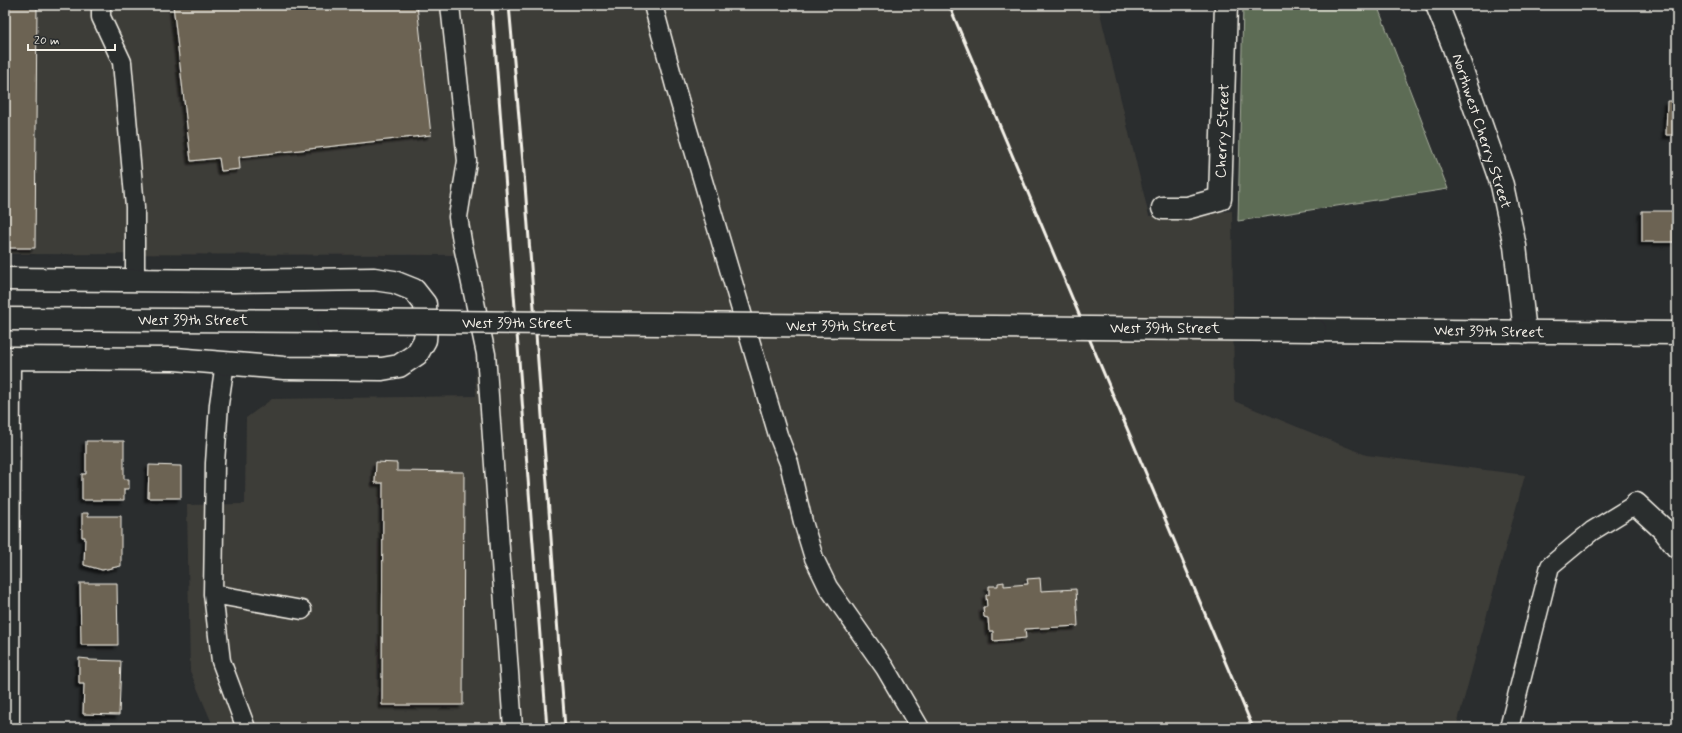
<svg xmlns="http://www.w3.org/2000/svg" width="1682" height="733" font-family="Mynerve,sans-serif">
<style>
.built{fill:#3e3d39}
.green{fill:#5d6c55;stroke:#a8ae9e}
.building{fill:#6c6353;stroke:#f4f1e8;filter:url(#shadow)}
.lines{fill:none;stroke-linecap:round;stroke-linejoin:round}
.lane-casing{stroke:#f4f1e8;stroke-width:21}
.street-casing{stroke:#f4f1e8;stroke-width:25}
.secondary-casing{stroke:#f4f1e8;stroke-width:25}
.lane{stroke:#2a2d2e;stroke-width:18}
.street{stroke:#2a2d2e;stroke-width:22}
.secondary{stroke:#2a2d2e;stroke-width:22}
.rail{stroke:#f4f1e8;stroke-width:3}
.secondary-bridge-casing{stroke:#f4f1e8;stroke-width:25;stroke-linecap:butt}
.secondary-bridge{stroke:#2a2d2e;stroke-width:22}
.labels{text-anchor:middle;stroke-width:3;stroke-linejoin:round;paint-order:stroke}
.street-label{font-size:15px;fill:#f4f1e8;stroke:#2a2d2e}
</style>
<defs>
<filter id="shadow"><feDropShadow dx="-3.5" dy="3.5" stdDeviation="1" flood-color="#0009"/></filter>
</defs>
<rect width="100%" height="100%" fill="#2a2d2e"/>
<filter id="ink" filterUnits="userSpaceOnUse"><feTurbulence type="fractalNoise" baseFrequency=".025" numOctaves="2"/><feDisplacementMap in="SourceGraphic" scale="8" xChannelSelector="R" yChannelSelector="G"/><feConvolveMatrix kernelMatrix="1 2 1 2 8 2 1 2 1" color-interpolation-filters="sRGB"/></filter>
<g filter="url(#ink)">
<path class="built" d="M 5,5 L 1098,5 L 1149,216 L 1232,211 L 1234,401 L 1366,455 L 1525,475 L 1456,728 L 214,728 L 190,671 L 187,505 L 245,504 L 246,418 L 272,399 L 476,396 L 473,255 L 5,254 Z"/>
<path class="green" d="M 1243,5 L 1377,5 L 1448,189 L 1238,221 Z"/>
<path class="building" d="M 5,5 L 37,5 L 35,248 L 5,248 Z
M 173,5 L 417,5 L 431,135 L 239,157 L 240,169 L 221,171 L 219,158 L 191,161 Z
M 1667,101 L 1677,101 L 1677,135 L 1666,135 Z
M 1642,211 L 1677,211 L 1677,242 L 1642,242 Z
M 86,441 L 124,441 L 124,479 L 129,479 L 129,489 L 124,489 L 124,500 L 82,500 L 82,474 L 86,474 Z
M 376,462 L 397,463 L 397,471 L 464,472 L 463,705 L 382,705 L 383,483 L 375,483 Z
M 149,465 L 181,466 L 181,498 L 148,498 Z
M 82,513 L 88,513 L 88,516 L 121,516 L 121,566 L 102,570 L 84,565 L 85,537 L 82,537 Z
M 1040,578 L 1041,591 L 1076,589 L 1078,626 L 1025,629 L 1026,638 L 993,641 L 993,631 L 989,631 L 988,618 L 984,617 L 983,607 L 987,607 L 986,595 L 989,595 L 989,586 L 998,586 L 998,583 L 1004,582 L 1004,586 L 1028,584 L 1027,579 Z
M 80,583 L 117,583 L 118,645 L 81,645 Z
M 79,658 L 89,659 L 89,660 L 121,661 L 119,715 L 83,714 L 84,684 L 79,684 Z"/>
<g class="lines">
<g class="lane-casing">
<path id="lane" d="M 101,5 L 101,17 L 122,62 L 135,207 L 135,280
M 450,5 L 467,161 L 458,217 L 462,241 L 486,354 L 513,728
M 653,5 L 675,86 L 778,435 L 789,463 L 803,522 L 814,558 L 828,587 L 885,668 L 920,728
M 225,363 L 219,404 L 215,463 L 213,594 L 302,610
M 213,594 L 221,661 L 246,728
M 1509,728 L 1550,566 L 1592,531 L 1636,504"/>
</g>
<g class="street-casing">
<path id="street" d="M 1437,5 L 1453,45 L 1502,185 L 1515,246 L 1525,332
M 1163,208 L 1187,208 L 1220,199 L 1226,5
M 5,279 L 234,281 L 374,279 L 394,282 L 414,290 L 425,304 L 426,326 L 425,340 L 417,354 L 399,366 L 382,369 L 284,368 L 175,359 L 5,358
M 1636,504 L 1663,529 L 1677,547
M 8,728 L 9,358"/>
</g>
<g class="secondary-casing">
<path id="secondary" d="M 5,319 L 328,321
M 1315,330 L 1677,333"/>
</g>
<use href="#lane" class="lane"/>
<use href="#street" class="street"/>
<use href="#secondary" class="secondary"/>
<path class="rail" d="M 492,5 L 547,728
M 509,5 L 525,185 L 565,728
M 949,5 L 1253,728"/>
<g class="secondary-bridge-casing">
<path id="secondary-bridge" d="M 328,321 L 1315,330"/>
</g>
<use href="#secondary-bridge" class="secondary-bridge"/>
</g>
</g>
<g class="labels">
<g class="street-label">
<text transform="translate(1222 131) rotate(-88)" y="5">Cherry Street</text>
<text transform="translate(1482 131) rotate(72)" y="5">Northwest Cherry Street</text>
<text x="193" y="325">West 39th Street</text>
<text x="517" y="328">West 39th Street</text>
<text x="841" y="331">West 39th Street</text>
<text x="1165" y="333">West 39th Street</text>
<text transform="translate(1489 331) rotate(1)" y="5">West 39th Street</text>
</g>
</g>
<rect width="1682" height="733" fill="none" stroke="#2a2d2e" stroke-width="20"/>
<rect x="10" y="10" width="1662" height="713" fill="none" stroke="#f4f1e8" stroke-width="1.5" filter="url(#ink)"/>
<path d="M28 44v6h87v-6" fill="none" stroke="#f4f1e8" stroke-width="2"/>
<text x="34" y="44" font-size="12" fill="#f4f1e8" stroke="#2a2d2e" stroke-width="3" paint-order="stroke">20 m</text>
</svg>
